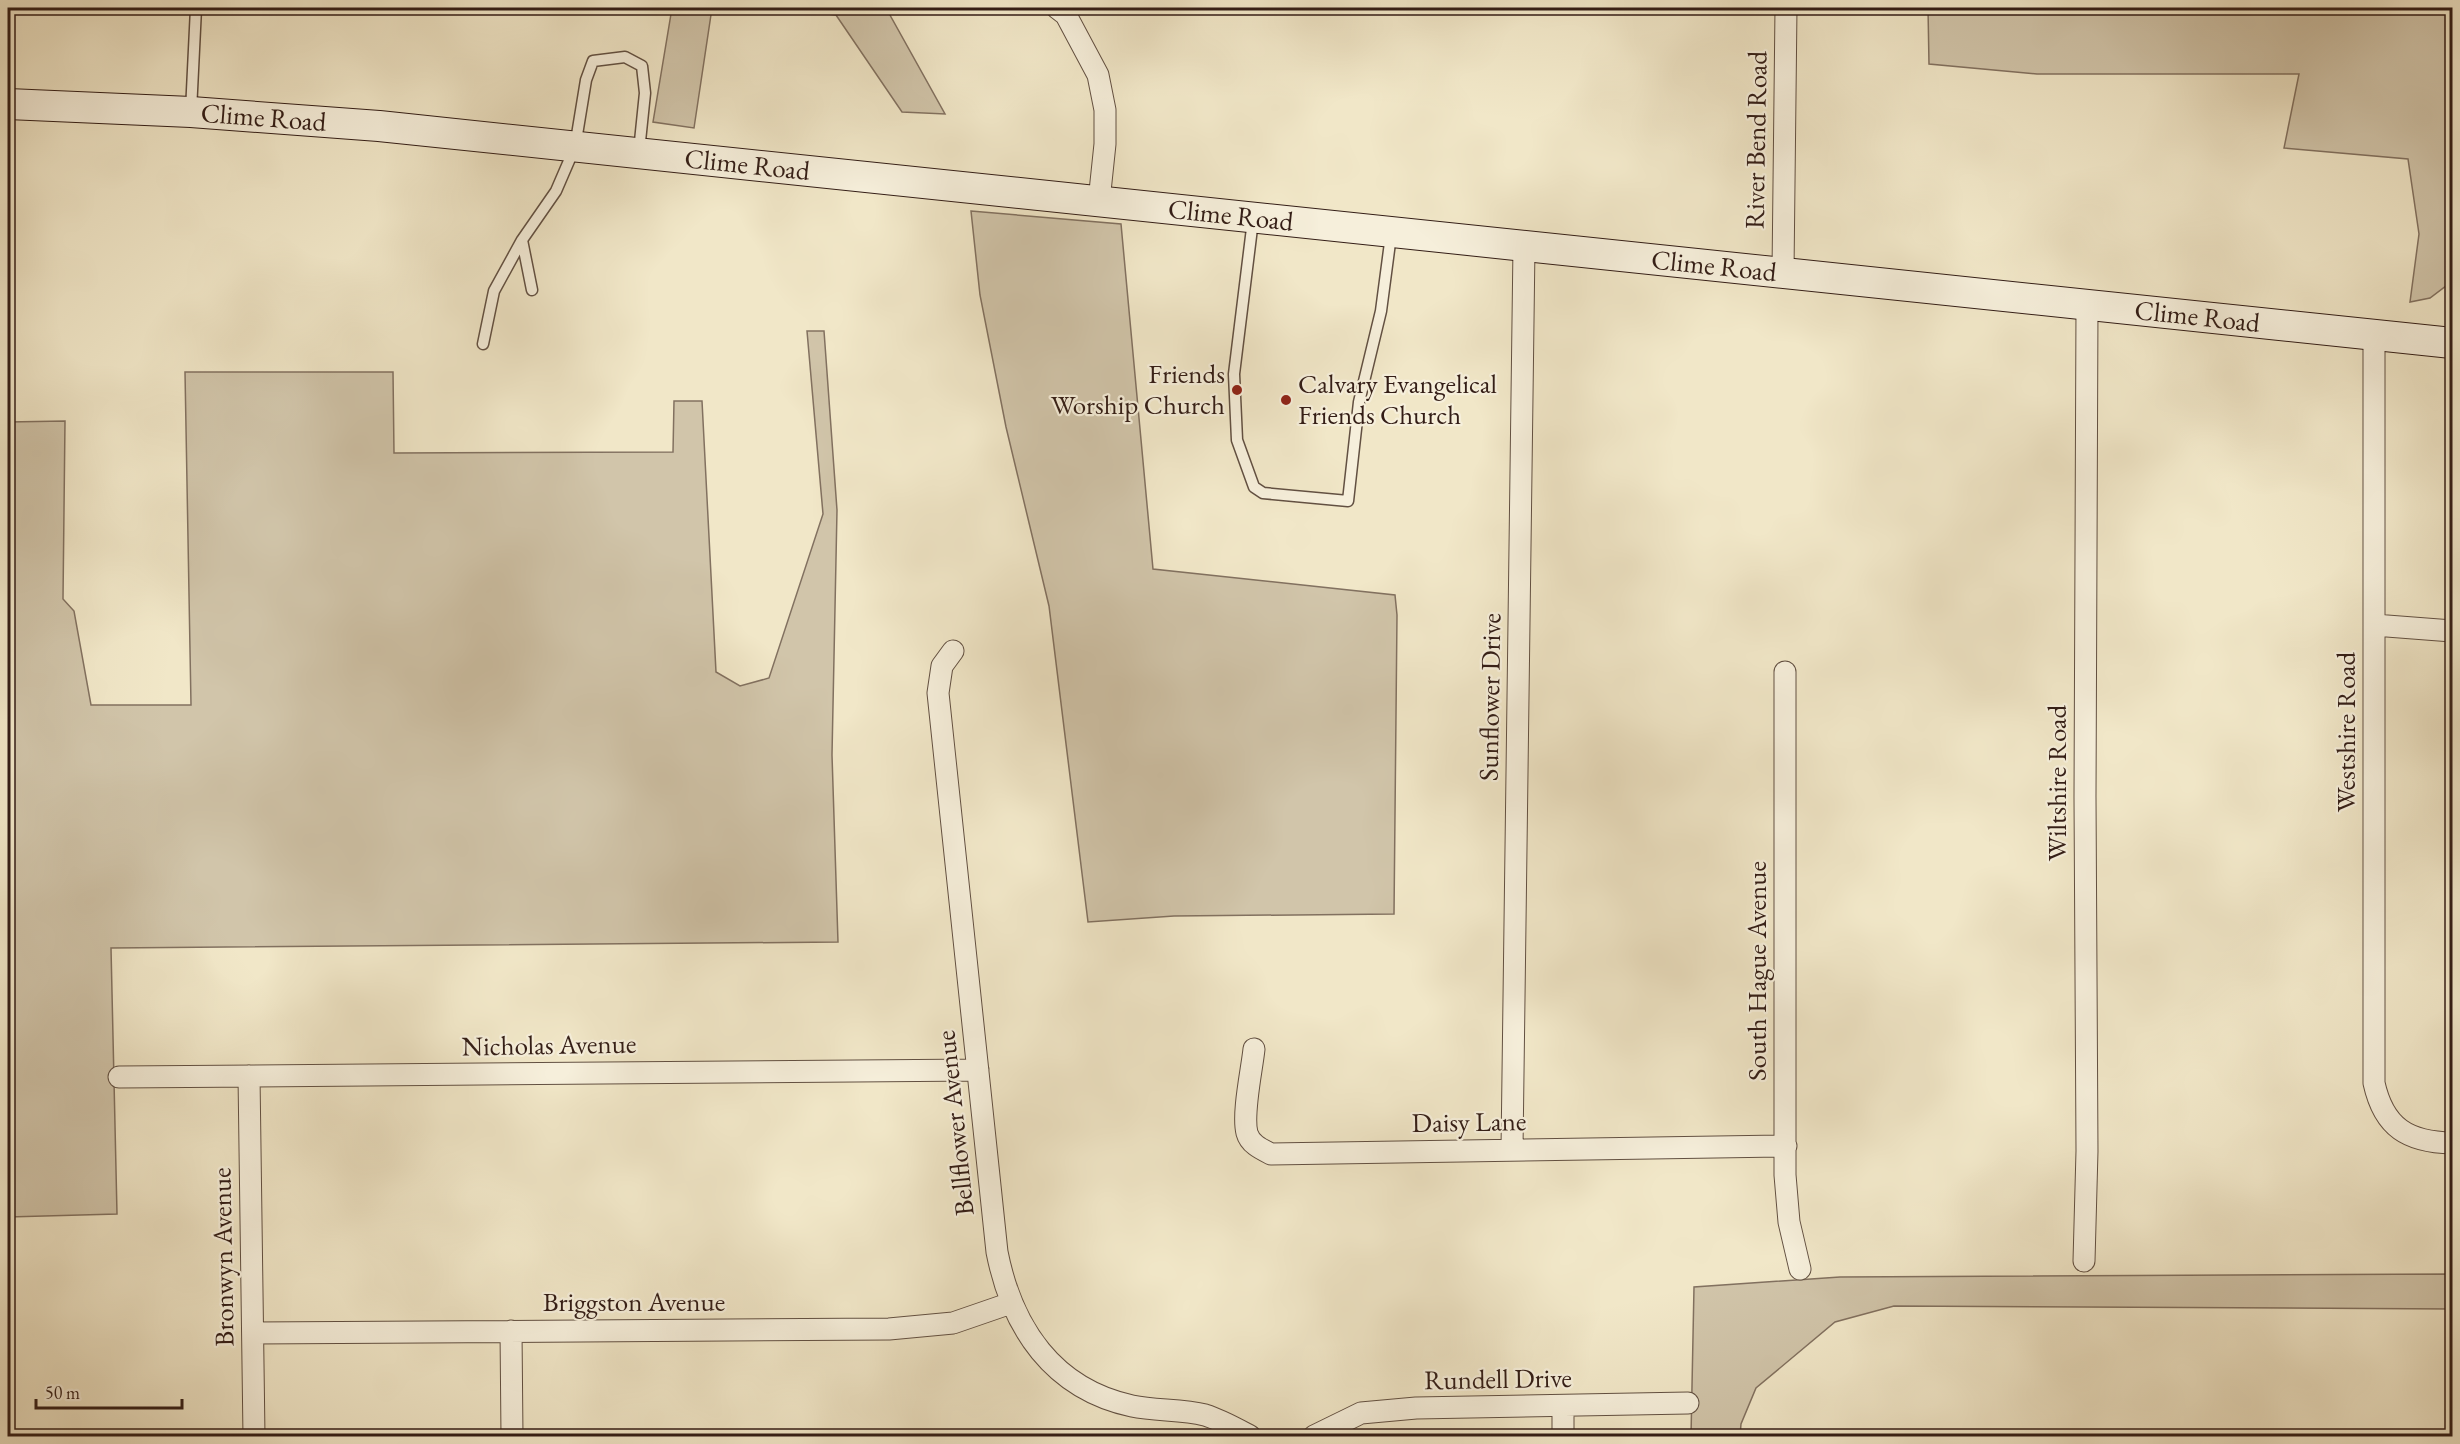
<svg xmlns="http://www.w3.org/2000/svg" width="2460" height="1444" font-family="'EB Garamond',serif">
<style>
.green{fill:#d1c5aa;stroke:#827160;stroke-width:1.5}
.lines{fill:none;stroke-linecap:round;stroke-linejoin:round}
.lane-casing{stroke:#625042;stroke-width:13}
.street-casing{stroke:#625042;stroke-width:23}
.secondary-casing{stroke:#331d16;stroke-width:32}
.lane{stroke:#f6efdb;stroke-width:10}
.street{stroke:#f6efdb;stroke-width:21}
.secondary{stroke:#f6efdb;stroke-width:30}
.poi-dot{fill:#8f2418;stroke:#f6efdb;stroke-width:2}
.labels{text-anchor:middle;stroke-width:4.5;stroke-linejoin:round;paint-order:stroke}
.street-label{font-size:27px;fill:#331d16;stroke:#f6efdb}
.poi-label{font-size:27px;fill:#331d16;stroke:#f6efdb;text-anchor:end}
</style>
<rect width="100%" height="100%" fill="#f1e7c8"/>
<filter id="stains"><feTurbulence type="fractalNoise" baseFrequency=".00333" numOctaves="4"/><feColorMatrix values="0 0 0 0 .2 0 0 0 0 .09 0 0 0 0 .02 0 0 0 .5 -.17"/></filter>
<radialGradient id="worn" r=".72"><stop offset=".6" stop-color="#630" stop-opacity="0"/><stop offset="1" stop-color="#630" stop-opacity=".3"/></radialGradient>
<path class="green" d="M 672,8 L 712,8 L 694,128 L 653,122 Z
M 776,8 L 886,8 L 945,114 L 902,112 L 836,15 Z
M 1928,8 L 2452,8 L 2452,284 L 2450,283 L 2430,298 L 2410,302 L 2419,234 L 2408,159 L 2284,148 L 2299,74 L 2037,74 L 1929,64 Z
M 971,211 L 1121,224 L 1153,569 L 1395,595 L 1397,615 L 1394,914 L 1174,916 L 1088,922 L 1049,606 L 1006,427 L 980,295 Z
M 807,331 L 824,331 L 837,510 L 832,755 L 838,942 L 111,948 L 117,1214 L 8,1217 L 8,422 L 65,421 L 63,599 L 74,611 L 91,705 L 191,705 L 185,372 L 393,372 L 394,453 L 673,452 L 674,401 L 702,401 L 716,672 L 740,686 L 769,678 L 823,514 Z
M 2452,1274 L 2452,1309 L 1894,1306 L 1835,1322 L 1756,1388 L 1741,1424 L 1740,1436 L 1691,1436 L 1694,1287 L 1840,1277 Z"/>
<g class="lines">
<g class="lane-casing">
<path id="lane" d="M 191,111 L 196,8
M 1253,220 L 1234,374 L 1237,440 L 1254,487 L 1263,493 L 1348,501 L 1359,402 L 1381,311 L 1391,235
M 522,240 L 532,290
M 483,344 L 494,291 L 522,240 L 556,191 L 575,147 L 586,80 L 593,61 L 625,57 L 642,66 L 645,93 L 639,151"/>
</g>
<g class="street-casing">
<path id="street" d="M 1057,8 L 1066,15 L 1098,75 L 1105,110 L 1105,144 L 1099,201
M 1783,272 L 1786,8
M 2374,336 L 2374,1083 C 2384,1128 2408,1142 2452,1143
M 2374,625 L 2452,631
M 953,651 L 942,666 L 938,693 L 997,1252 C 1012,1328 1053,1389 1132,1406 C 1156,1411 1182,1409 1205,1415 C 1221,1420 1235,1428 1250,1436
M 1785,672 L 1785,1175 L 1789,1222 L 1800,1269
M 1254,1049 C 1252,1069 1242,1114 1247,1133 C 1250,1144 1261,1149 1271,1154 L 1786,1146
M 249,1076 L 254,1436
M 119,1077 L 978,1070
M 1512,1149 L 1524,246
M 2084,1261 L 2087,1151 L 2085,797 L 2087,306
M 511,1331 L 512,1436
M 253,1333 L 889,1329 L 953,1323 L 1011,1303
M 1563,1406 L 1563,1436
M 1314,1436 L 1361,1413 L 1416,1408 L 1688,1403"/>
</g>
<g class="secondary-casing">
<g id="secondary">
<path id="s1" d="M 8,104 L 191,112 L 379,126 L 2452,343"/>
</g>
</g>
<use href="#lane" class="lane"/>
<use href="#street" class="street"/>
<use href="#secondary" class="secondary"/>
</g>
<g class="poi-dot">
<circle cx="1237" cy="390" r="6"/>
<circle cx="1286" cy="400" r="6"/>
</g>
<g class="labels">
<g class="street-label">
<text dy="9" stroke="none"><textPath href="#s1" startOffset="256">Clime Road</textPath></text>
<text transform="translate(1756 140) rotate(-89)" y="9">River Bend Road</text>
<text dy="9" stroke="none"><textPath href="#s1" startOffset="742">Clime Road</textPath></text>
<text dy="9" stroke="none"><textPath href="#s1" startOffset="1228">Clime Road</textPath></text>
<text dy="9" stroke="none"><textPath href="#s1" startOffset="1714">Clime Road</textPath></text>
<text dy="9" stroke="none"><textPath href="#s1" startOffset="2200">Clime Road</textPath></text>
<text transform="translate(1490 697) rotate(-89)" y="9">Sunflower Drive</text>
<text transform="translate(2346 732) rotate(-90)" y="9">Westshire Road</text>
<text transform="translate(2057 783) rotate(-90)" y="9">Wiltshire Road</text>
<text transform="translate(1757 971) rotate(-90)" y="9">South Hague Avenue</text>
<text transform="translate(549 1045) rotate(-1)" y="9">Nicholas Avenue</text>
<text transform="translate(1469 1122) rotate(-1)" y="9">Daisy Lane</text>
<text transform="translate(955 1123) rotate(-96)" y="9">Bellflower Avenue</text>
<text transform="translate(223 1257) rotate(-91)" y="9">Bronwyn Avenue</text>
<text x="634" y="1311">Briggston Avenue</text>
<text transform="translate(1498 1379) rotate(-1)" y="9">Rundell Drive</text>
</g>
<g class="poi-label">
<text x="1225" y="383">Friends<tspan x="1225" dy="31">Worship Church</tspan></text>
<text x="1298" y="393" text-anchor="start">Calvary Evangelical<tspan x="1298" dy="31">Friends Church</tspan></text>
</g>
</g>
<rect width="2460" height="1444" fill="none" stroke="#f1e7c8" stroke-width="30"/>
<rect x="9" y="9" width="2442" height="1426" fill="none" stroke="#331d16" stroke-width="3"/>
<rect x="15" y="15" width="2430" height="1414" fill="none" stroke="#331d16" stroke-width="1.5"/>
<path d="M36 1399v9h146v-9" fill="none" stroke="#331d16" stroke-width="3"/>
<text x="45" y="1399" font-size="18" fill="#331d16" stroke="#f6efdb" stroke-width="4.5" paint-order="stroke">50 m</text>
<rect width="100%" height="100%" filter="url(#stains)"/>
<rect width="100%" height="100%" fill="url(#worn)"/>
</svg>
